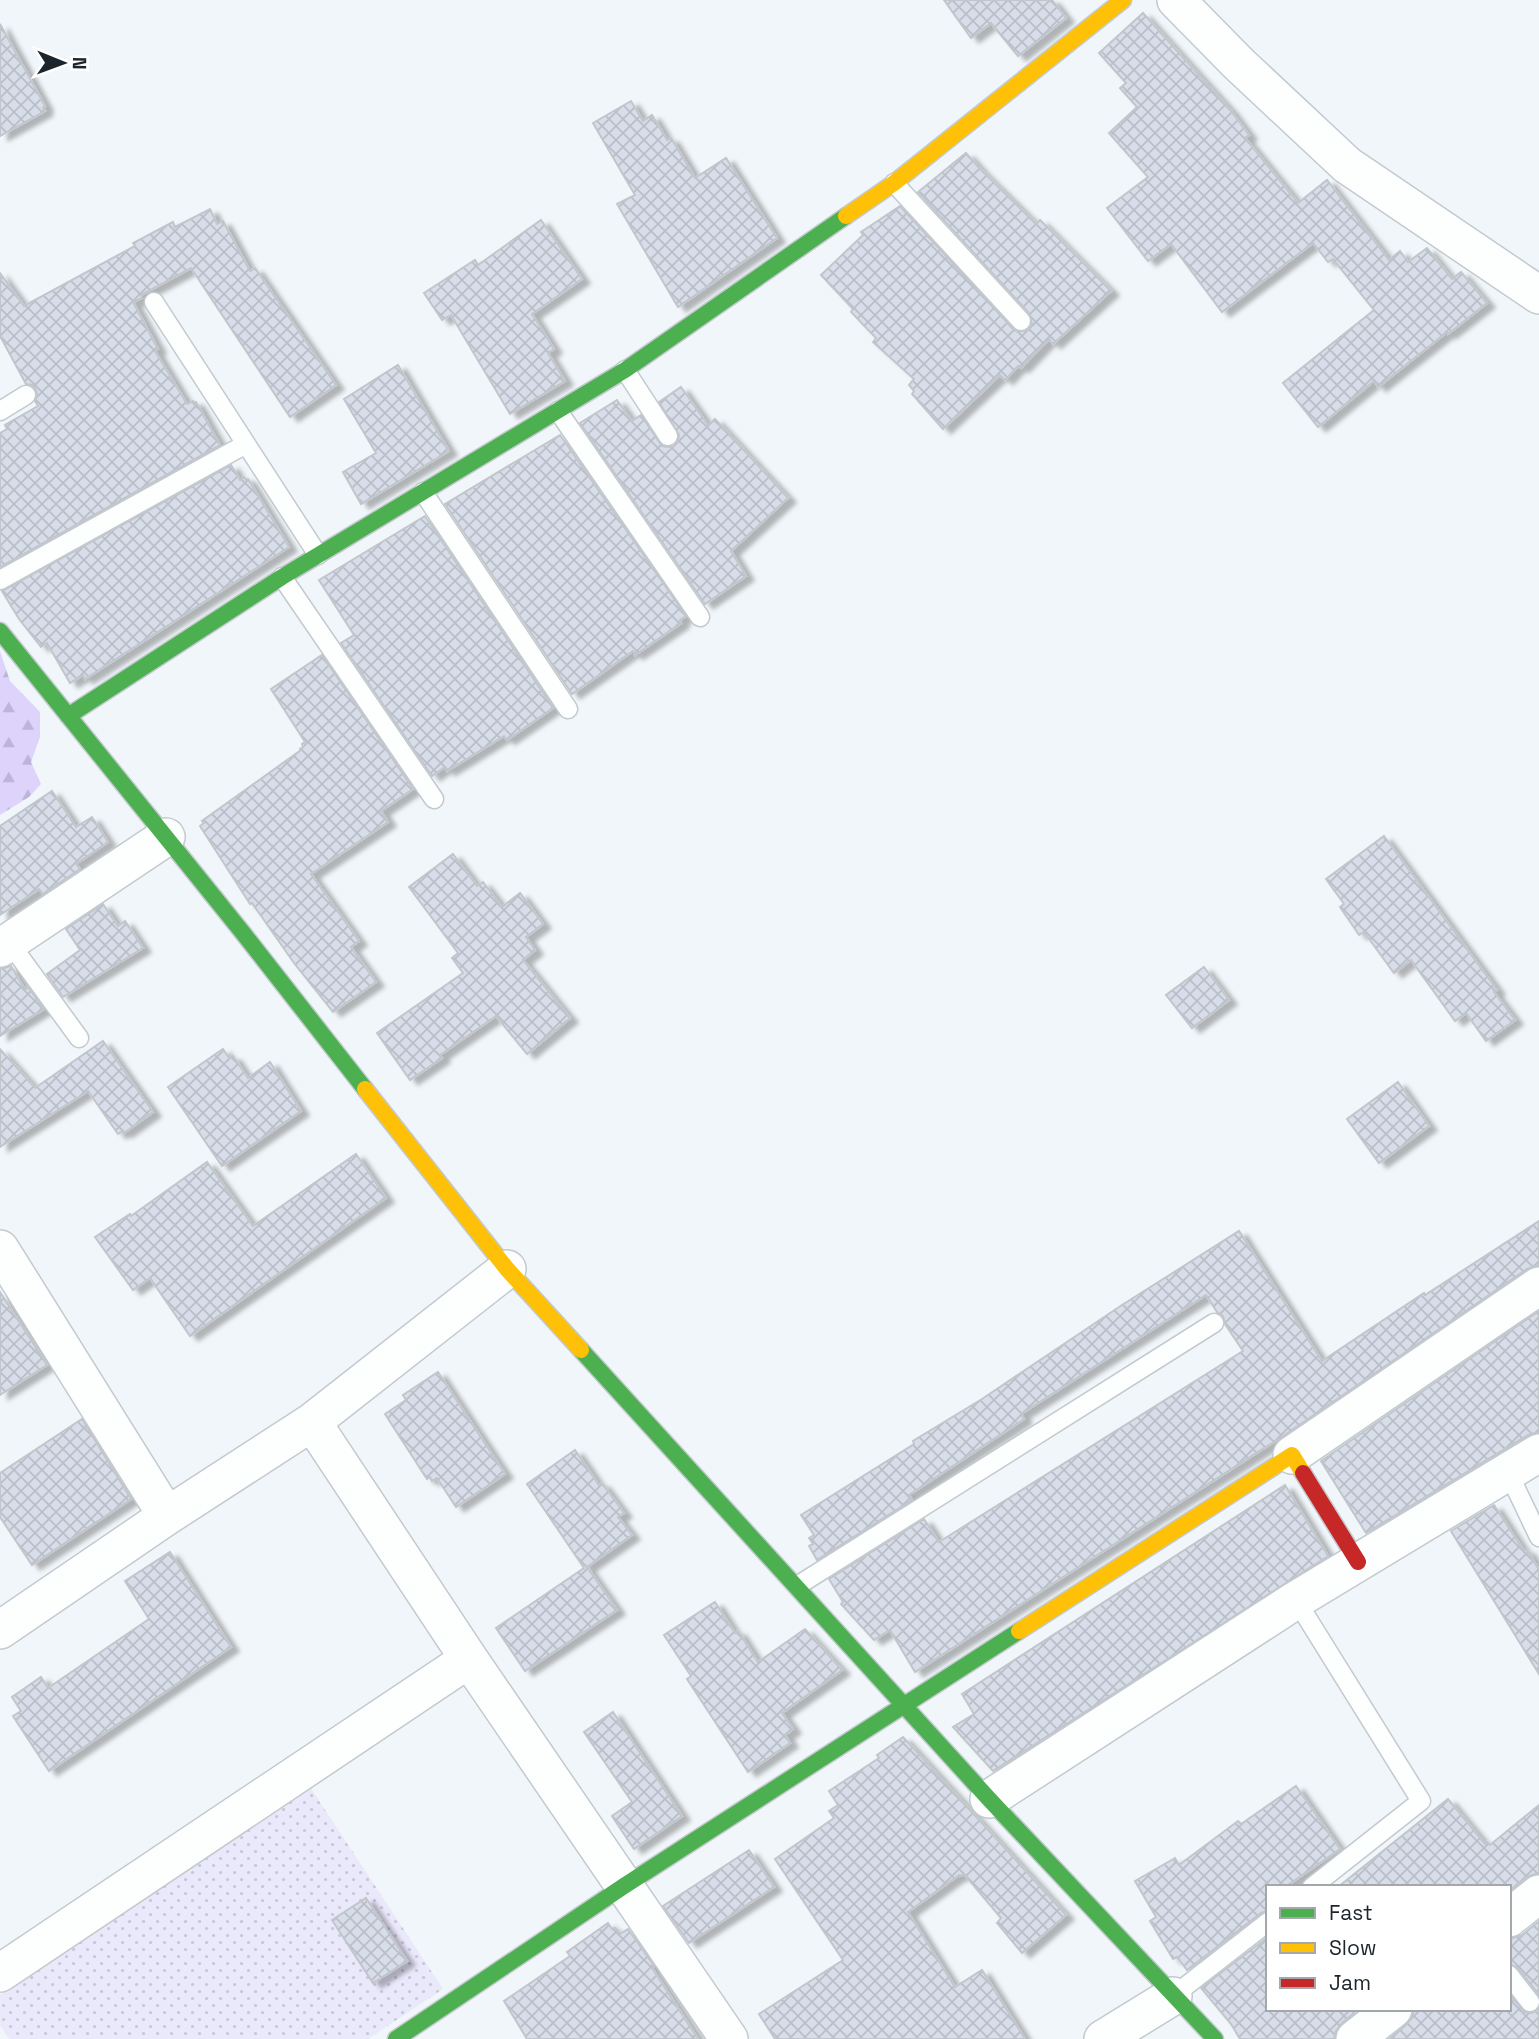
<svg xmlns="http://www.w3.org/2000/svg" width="1539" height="2039" font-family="'Space Grotesk',sans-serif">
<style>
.grass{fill:url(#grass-dots)}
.forest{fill:url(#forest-firs)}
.building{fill:url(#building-cross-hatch);stroke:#c1c6cc;stroke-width:2;filter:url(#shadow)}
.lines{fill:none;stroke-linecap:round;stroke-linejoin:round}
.lane-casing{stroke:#c3cacf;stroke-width:21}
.street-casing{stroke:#c3cacf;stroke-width:40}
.fast-casing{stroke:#c3cacf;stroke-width:19}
.slow-casing{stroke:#c3cacf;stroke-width:19}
.jam-casing{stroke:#c3cacf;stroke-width:19}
.lane{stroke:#fdfefe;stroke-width:18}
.street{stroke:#fdfefe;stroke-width:37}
.fast{stroke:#4caf50;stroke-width:16}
.slow{stroke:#ffc107;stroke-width:16}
.jam{stroke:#c62828;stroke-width:16}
</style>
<defs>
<pattern id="grass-dots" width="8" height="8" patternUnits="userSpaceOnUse" patternTransform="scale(1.75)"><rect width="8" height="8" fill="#eae8fb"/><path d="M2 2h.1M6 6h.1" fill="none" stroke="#c8c7d7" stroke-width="1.8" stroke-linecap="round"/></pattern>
<pattern id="forest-firs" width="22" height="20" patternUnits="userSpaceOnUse" patternTransform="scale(1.75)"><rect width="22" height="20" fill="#ddd3fb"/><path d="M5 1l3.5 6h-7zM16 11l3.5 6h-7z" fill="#bdb5d7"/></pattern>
<pattern id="building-cross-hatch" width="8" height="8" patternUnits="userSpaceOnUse" patternTransform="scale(1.75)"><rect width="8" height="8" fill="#d8dee9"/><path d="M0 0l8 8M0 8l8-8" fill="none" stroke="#b9bec8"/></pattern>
<filter id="shadow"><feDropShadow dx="8" dy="4.5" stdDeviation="2" flood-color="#0004"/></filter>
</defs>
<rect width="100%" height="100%" fill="#f1f6fa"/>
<path class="grass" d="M 310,1787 L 443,1989 L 368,2039 L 9,2039 L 0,2025 L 0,1995 Z"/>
<path class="forest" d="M 0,651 L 10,681 L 40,712 L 40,737 L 31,762 L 41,784 L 29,797 L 0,815 Z"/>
<path class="building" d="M 944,0 L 1052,0 L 1066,18 L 1018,56 L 991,23 L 971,38 Z
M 1143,13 L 1231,111 L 1249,135 L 1245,138 L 1298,203 L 1327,180 L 1389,260 L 1400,251 L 1408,262 L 1427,248 L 1452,279 L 1461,272 L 1487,303 L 1448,334 L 1447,332 L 1378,387 L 1374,381 L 1318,427 L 1283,383 L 1374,310 L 1333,259 L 1328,262 L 1313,243 L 1222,312 L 1171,244 L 1148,261 L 1107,208 L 1148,177 L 1109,133 L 1137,107 L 1120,88 L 1126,83 L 1099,53 Z
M 0,24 L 45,106 L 43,108 L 45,111 L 0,136 Z
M 631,101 L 643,121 L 652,115 L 667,140 L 671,138 L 695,178 L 726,158 L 777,238 L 678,307 L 617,204 L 635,195 L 593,123 Z
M 966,153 L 981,170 L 1036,224 L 1040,220 L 1111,291 L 1053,344 L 1049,339 L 1021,368 L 1018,366 L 1005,380 L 1000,375 L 943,429 L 912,394 L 914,391 L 909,385 L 914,379 L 873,342 L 876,338 L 851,312 L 853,309 L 821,275 L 863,235 L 861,232 L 900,206 L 1013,329 L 1018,332 L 1028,330 L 1032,324 L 1029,313 L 918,192 Z
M 210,209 L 217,224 L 223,221 L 250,271 L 255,268 L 336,385 L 290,417 L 191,268 L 141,295 L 142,298 L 133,302 L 158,349 L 155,351 L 187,404 L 193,401 L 194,403 L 196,402 L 220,445 L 0,567 L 0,433 L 7,429 L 5,425 L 38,406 L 35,401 L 37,395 L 36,390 L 32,385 L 26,384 L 0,336 L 0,273 L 24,306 L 135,246 L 133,243 L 173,222 L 175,227 Z
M 541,220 L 582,279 L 532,314 L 554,349 L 548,353 L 565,381 L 510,414 L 451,315 L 442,320 L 424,293 L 475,260 L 478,265 Z
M 398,365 L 449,451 L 361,504 L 343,472 L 376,453 L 344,399 Z
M 681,387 L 708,425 L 715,419 L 788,498 L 731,551 L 746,576 L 705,604 L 580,423 L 617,400 L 632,421 L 641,415 L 662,446 L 668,447 L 674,446 L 678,441 L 679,435 L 659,402 Z
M 560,435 L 686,616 L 680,620 L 681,623 L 635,655 L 633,651 L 572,694 L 445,504 Z
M 231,465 L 240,480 L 244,477 L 246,480 L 248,479 L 289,547 L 85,679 L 83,675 L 70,683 L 47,643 L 41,647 L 19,619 L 2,591 Z
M 425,516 L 553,708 L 507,740 L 504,736 L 447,771 L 445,767 L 432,776 L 341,643 L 354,635 L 319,580 Z
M 322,655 L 413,789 L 381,811 L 388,822 L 311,874 L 359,941 L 351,947 L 376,982 L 333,1012 L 294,963 L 252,903 L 250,904 L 200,826 L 204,823 L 202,821 L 301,750 L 300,749 L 303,747 L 302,744 L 305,742 L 271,689 Z
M 52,791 L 76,827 L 92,817 L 108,842 L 76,864 L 80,869 L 43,894 L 39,889 L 0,915 L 0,826 Z
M 1384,836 L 1497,990 L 1494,992 L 1515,1020 L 1486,1041 L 1466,1013 L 1455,1021 L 1411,960 L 1394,973 L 1364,932 L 1359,935 L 1340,907 L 1344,904 L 1326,879 Z
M 453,854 L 477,886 L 483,882 L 502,907 L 520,893 L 543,924 L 526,937 L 535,950 L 523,960 L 570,1018 L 527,1054 L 496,1016 L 440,1055 L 442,1058 L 410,1080 L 377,1033 L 463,973 L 452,958 L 458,953 L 409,887 Z
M 103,904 L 118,926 L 125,921 L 143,948 L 63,997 L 47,974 L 80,950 L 66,929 Z
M 11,966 L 25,990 L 28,987 L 44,1009 L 0,1036 L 0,969 Z
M 1204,967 L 1229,1000 L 1192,1028 L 1166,995 Z
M 103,1041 L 153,1112 L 124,1133 L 123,1131 L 118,1134 L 88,1091 L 0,1147 L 0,1049 L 35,1088 Z
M 223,1049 L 229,1058 L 233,1056 L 248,1078 L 270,1062 L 301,1111 L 222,1166 L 168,1087 Z
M 1398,1082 L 1429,1126 L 1379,1163 L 1347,1119 Z
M 356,1154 L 386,1198 L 190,1336 L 150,1278 L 133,1290 L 95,1237 L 130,1214 L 131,1216 L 207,1162 L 253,1226 Z
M 1539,1221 L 1539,1265 L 1527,1269 L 1283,1436 L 915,1672 L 890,1630 L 874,1640 L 841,1604 L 843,1602 L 829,1579 L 924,1519 L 939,1542 L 1243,1351 L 1225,1324 L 1223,1316 L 1217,1312 L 1206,1295 L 1021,1414 L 1024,1419 L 909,1495 L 912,1500 L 817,1560 L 809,1546 L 813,1544 L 809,1538 L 814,1535 L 801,1515 L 914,1444 L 913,1441 L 982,1399 L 1122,1305 L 1239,1231 L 1322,1361 L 1424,1293 L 1425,1295 Z
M 0,1292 L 47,1365 L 0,1395 Z
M 1539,1311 L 1539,1432 L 1528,1435 L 1366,1533 L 1321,1461 Z
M 438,1372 L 505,1474 L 456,1507 L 437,1478 L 432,1481 L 430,1477 L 427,1479 L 385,1414 L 406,1400 L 403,1395 Z
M 82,1419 L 131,1499 L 32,1565 L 0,1517 L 0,1473 Z
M 575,1450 L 599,1485 L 602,1483 L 624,1513 L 618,1517 L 632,1535 L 587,1567 L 617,1610 L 525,1671 L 496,1628 L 584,1568 L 527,1484 Z
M 1285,1485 L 1328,1556 L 993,1771 L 953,1727 L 974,1714 L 962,1694 Z
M 1494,1505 L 1524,1551 L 1527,1550 L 1539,1570 L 1539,1674 L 1451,1531 Z
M 170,1552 L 231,1647 L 49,1771 L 13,1716 L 21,1711 L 12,1697 L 41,1677 L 48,1688 L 149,1619 L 125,1581 Z
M 715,1602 L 735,1633 L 738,1631 L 758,1662 L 805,1629 L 842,1670 L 782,1713 L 793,1729 L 785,1735 L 790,1743 L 748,1772 L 687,1679 L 691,1676 L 664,1635 Z
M 613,1712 L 682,1816 L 634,1849 L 612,1816 L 632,1802 L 584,1732 Z
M 903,1737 L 1066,1915 L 1022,1953 L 997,1923 L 1001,1918 L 964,1874 L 960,1876 L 959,1875 L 908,1912 L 955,1987 L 982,1970 L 1025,2039 L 775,2039 L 759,2014 L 843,1960 L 775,1859 L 834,1818 L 829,1811 L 838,1805 L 829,1791 L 879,1758 L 877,1755 Z
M 1296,1786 L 1340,1849 L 1285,1887 L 1268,1887 L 1268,1911 L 1261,1913 L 1187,1970 L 1177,1957 L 1173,1959 L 1150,1921 L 1156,1917 L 1135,1881 L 1175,1858 L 1179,1865 L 1238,1821 L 1241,1824 Z
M 1448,1799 L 1485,1844 L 1487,1842 L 1490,1845 L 1539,1805 L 1539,1873 L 1526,1877 L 1509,1891 L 1509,1887 L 1338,1887 Z
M 749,1850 L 774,1887 L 689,1943 L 663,1906 Z
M 366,1898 L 407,1961 L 373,1983 L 332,1920 Z
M 1539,1921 L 1539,1995 L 1518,1968 L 1509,1964 L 1509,1939 L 1522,1935 Z
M 608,1923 L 612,1929 L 615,1928 L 620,1934 L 628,1929 L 654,1966 L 652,1968 L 698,2039 L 527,2039 L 504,2001 L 570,1956 L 567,1952 Z
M 1268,1937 L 1268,2009 L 1350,2009 L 1354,2013 L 1342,2023 L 1336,2031 L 1334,2039 L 1240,2039 L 1231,2024 L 1201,1988 Z
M 1509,1994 L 1525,2012 L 1532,2013 L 1539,2008 L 1539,2039 L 1389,2039 L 1406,2025 L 1412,2017 L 1414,2009 L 1509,2009 Z"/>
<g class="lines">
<g class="lane-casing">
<path id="lane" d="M 894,183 L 1021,321
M 154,302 L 318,555
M 625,370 L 668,436
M 0,411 L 26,395
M 558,411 L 700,617
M 423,492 L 568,709
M 282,577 L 434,799
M 0,580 L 246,444
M 9,942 L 79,1038
M 1508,1472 L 1539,1537
M 797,1586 L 1214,1323
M 1296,1600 L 1421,1801 L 1312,1887
M 1509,1975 L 1530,2002
M 1173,1996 L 1268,1922"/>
</g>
<g class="street-casing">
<path id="street" d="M 1176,0 L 1239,64 L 1347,165 L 1539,295
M 0,948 L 166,837
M 0,1249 L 167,1516
M 312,1422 L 469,1659 L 729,2039
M 1292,1455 L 1539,1286
M 0,1630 L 167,1516 L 312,1422 L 507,1269
M 989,1799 L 1296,1600 L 1539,1453
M 1509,1918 L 1539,1894
M 0,1973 L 469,1659
M 1103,2039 L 1173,1996
M 1355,2039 L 1393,2009"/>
</g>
<g class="fast-casing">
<path id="fast" d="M 0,631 L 243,933 L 365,1089
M 68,716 L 282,577 L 625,370 L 846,216
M 581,1350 L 989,1799 L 1215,2039
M 396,2039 L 624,1886 L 1019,1631"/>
</g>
<g class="slow-casing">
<path id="slow" d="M 846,216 L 894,183 L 1123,0
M 365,1089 L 507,1269 L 581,1350
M 1019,1631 L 1292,1455 L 1303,1473"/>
</g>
<g class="jam-casing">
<path id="jam" d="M 1303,1473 L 1358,1562"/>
</g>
<use href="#lane" class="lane"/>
<use href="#street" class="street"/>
<use href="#fast" class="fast"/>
<use href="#slow" class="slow"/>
<use href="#jam" class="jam"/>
</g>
<rect x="1266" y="1885" width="245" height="126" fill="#ffffff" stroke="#a4a8aa" stroke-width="2"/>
<rect x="1280" y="1908" width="35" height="10" fill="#4caf50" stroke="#a4a8aa" stroke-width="2"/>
<text x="1329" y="1920" font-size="21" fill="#1c252b">Fast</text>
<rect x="1280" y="1943" width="35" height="10" fill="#ffc107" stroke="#a4a8aa" stroke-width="2"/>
<text x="1329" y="1955" font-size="21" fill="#1c252b">Slow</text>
<rect x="1280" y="1978" width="35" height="10" fill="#c62828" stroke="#a4a8aa" stroke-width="2"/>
<text x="1329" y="1990" font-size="21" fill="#1c252b">Jam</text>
<g transform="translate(63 63) rotate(91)" stroke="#ffffff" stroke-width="5" paint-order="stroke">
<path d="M0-5L12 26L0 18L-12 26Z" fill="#1c252b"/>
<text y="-10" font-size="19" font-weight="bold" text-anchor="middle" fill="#1c252b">N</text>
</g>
</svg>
